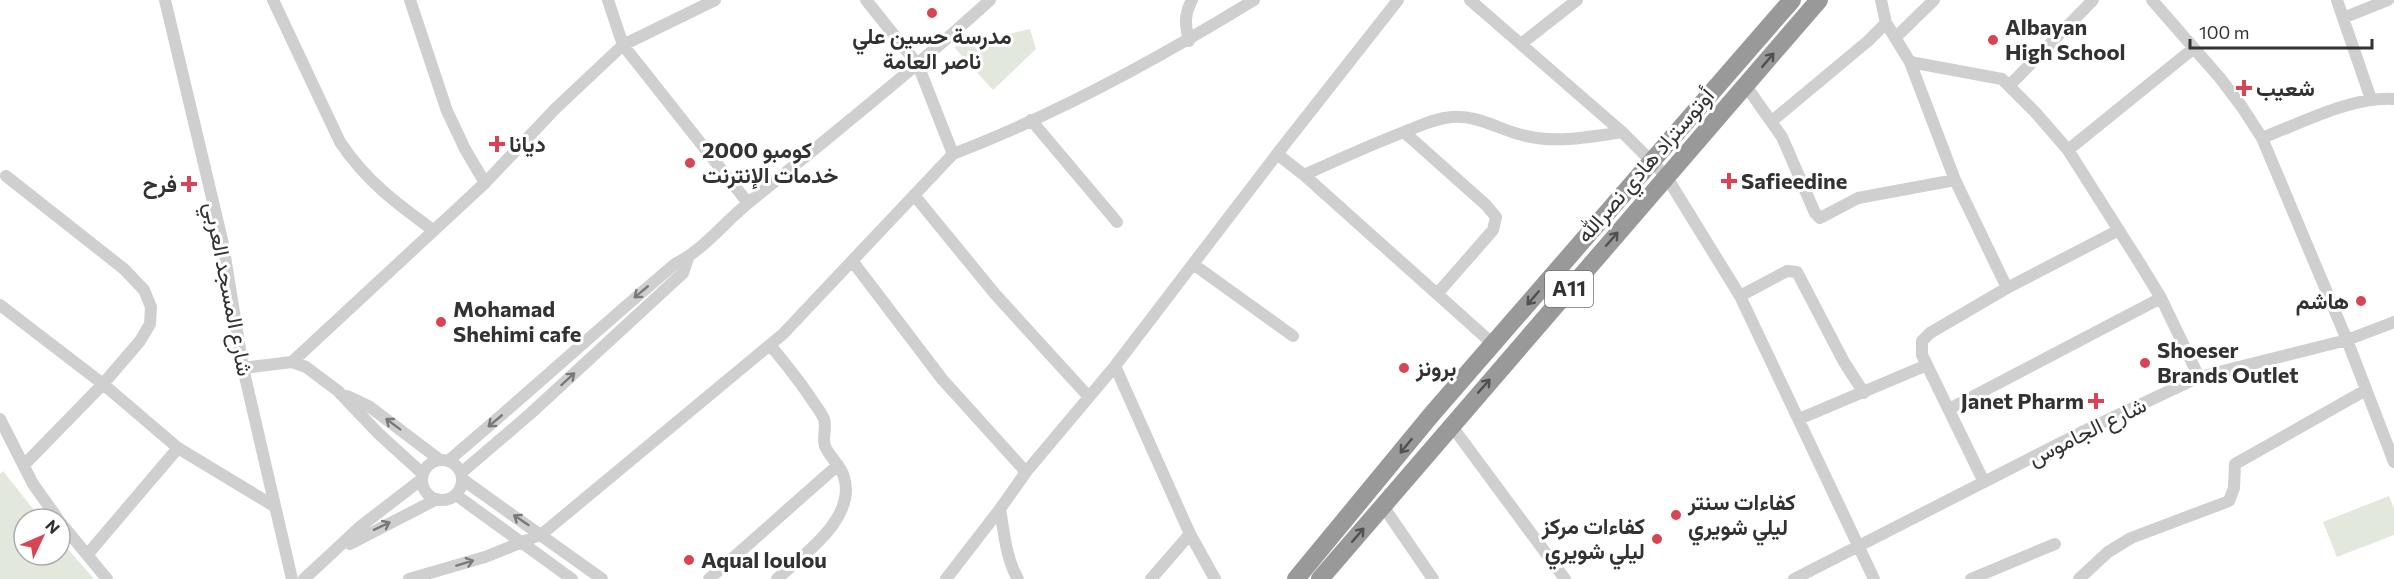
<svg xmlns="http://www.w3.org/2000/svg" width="2394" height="579" font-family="Commissioner,Vazirmatn,sans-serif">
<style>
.green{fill:#e2e8dc}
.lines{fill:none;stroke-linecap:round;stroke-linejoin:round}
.minor{stroke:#cfcfcf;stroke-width:12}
.highway{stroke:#999;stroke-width:18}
.oneway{stroke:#515151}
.oneway2{stroke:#797979}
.poi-dot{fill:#d94454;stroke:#fff;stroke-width:2}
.labels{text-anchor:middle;stroke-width:6;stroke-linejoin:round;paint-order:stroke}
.shield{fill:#fff;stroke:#707070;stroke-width:1.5}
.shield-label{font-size:21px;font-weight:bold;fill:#323232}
.poi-label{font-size:22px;font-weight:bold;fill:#323232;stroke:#fff;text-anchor:start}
.street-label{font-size:22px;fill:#323232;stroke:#fff}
</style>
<rect width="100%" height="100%" fill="#fff"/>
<path class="green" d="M 1030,29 L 1036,49 L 993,90 L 954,47 Z
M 3,471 L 41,519 L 24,519 L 24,555 L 60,555 L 60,540 L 94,579 L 0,579 L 0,474 Z
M 2389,496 L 2394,509 L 2394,535 L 2337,557 L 2323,522 Z"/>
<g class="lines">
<path class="minor" d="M 165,0 L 223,244 L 243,368 L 292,579
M 273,0 L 340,142 C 366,181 396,203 433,230
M 410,0 L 447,111 L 465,149 L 485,183
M 608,0 L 623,45 L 748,203
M 866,0 L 918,65 L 953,154
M 1470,0 L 1622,132 L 1666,176 L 1740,296 L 1874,579
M 1881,0 L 1886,23 L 1910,62 L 1955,180 L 2007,288
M 2152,0 L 2220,78 L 2242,107 L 2262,138 L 2347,340 L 2394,462
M 2337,0 L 2343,18
M 1895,38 L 1934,0
M 1189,41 C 1185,24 1184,15 1192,0
M 1521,44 L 1577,0
M 1910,62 L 2002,79 L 2035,112 L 2068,150 L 2139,262 L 2161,298 L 2199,377
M 2010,85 L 2093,0
M 1746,86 L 1782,137 L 1815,213 L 1820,218 L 1858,198 L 1955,180
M 2371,99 L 2343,18 L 2388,0
M 1031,120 L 1117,222
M 1772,121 L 1868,41 L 1886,23
M 1404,132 L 1486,205 L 1496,217 L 1493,230 L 1437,294
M 2262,138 C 2301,123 2352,96 2394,99
M 2068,150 L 2194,48
M 1277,154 L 1304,175 C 1337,160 1370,145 1404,132 C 1420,126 1435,118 1452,117 C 1478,115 1498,129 1522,135 C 1554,144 1590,137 1622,132
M 1304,175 L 1493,344
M 6,176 L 124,269 L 144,290 L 151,307 L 150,324 L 140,341 L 103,384 L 24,465
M 914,195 L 995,294 L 1088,396
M 853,262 L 942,379 L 1026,472
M 1193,264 L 1293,336
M 1740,296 L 1787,271 L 1797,272 L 1844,362 L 1864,393
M 0,305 L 103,384 L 178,448 L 274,506
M 770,345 C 785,363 799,380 812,400 C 816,406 821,412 824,419 C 827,429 822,437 825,446 C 829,457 841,465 844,477 C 857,518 803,555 777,579
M 292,362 L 485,183 L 555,109 L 623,45 L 715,0
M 1115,366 L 1190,534 L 1215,579
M 243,368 L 292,362 L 306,367 L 338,391 L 379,434 L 423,474
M 347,396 L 370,407 L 440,460
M 1949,409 L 2161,298
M 0,419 L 33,484 L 58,519
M 1799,419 L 1927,365
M 1451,425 L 1565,579
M422 480a20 20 0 1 1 40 0a20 20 0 1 1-40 0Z
M 448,461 C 525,396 598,329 675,264 C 704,250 726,220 752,200 C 832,135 913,70 990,0
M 461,473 L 530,414 L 683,273 L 688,258
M 462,479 L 602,579
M 1984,482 L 1922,355 L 1922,341 L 1930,333 L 2007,288 L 2119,230
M 456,495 L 572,579
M 1383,506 L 1433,579
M 1000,509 C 1004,532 1006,559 1018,579
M 60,522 L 107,579
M 350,544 L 437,499
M 87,555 L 178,448
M 304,579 L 361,526 L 422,479
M 409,579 L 485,557 L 542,534 L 783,334 L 953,154 C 1058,114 1158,59 1254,0
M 709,579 L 838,465
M 946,579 L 1000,509 L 1026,472 L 1115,366 L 1277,154 L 1398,0
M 1151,579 L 1190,534
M 1794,579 L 2080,433 L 2199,377 L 2347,340 L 2394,322
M 1971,579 L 2055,544
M 2079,579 L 2108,552 L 2131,538 L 2229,501 L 2234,488 L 2235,464 L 2366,390"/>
<path class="highway" d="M 1296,579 L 1432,414 L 1792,0
M 1320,579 L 1819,0"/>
</g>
<defs><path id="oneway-shaft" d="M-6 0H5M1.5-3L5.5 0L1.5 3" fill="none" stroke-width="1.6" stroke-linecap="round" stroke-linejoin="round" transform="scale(1.5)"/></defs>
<g class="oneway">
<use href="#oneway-shaft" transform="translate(1768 60) rotate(-50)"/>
<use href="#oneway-shaft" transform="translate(1612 239) rotate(-49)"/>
<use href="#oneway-shaft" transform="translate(1533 298) rotate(131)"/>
<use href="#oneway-shaft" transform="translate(1484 386) rotate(-49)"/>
<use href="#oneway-shaft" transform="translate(1406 446) rotate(129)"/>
<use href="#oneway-shaft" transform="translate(1358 535) rotate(-49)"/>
</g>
<g class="oneway2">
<use href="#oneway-shaft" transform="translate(641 292) rotate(140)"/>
<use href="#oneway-shaft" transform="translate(568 379) rotate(-42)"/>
<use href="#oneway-shaft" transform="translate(495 421) rotate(140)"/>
<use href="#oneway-shaft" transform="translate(393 424) rotate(-143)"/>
<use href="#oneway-shaft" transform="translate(521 520) rotate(-146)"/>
<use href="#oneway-shaft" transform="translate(382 526) rotate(-25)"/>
<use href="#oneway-shaft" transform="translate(465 563) rotate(-17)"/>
</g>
<g class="poi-dot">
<circle cx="932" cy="13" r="6"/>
<circle cx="1993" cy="40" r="6"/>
<path d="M2241 79h6v6h6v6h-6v6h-6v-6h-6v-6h6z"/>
<path d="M494 135h6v6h6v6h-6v6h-6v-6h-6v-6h6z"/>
<circle cx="690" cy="163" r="6"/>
<path d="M1726 172h6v6h6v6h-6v6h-6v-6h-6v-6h6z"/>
<path d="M186 175h6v6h6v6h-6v6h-6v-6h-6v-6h6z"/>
<circle cx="2361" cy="301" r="6"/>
<circle cx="441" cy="322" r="6"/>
<circle cx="2145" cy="363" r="6"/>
<circle cx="1404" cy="368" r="6"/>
<path d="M2093 392h6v6h6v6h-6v6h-6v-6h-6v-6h6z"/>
<circle cx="1676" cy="515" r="6"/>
<circle cx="1657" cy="539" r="6"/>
<circle cx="689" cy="560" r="6"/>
</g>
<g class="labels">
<rect class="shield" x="1545" y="271" width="48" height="36" rx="4.5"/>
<g class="shield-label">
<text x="1569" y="296">A11</text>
</g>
<g class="poi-label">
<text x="2005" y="35">Albayan<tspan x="2005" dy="25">High School</tspan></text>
<text x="932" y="44" text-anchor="middle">مدرسة حسين علي<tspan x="932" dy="25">ناصر العامة</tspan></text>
<text x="2256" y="96">شعيب</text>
<text x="509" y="152">ديانا</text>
<text x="702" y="158">كومبو 2000<tspan x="702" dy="25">خدمات الإنترنت</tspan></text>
<text x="1741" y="189">Safieedine</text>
<text x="177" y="192" text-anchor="end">فرح</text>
<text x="2349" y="309" text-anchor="end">هاشم</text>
<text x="453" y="317">Mohamad<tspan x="453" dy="25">Shehimi cafe</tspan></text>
<text x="2157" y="358">Shoeser<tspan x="2157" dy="25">Brands Outlet</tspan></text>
<text x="1416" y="376">برونز</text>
<text x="2084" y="409" text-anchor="end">Janet Pharm</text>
<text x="1688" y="510">كفاءات سنتر<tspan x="1688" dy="25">ليلي شويري</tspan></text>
<text x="1645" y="534" text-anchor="end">كفاءات مركز<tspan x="1645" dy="25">ليلي شويري</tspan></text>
<text x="701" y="568">Aqual loulou</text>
</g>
<g class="street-label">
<text transform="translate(1645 165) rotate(-49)" y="8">أوتوستراد هادي نصرالله</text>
<text transform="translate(229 289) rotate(79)" y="8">شارع المسجد العربي</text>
<text transform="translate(2087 431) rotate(-26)" y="8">شارع الجاموس</text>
</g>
</g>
<g transform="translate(42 537) rotate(46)"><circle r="28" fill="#ffffff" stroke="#adadad" stroke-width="1.5"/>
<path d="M0-4.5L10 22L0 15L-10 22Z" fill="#d94454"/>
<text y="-9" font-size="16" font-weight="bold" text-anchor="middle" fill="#323232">N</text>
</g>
<path d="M2190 39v9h182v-9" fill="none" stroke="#323232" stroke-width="3"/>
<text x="2199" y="39" font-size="18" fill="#323232" stroke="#ffffff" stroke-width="4.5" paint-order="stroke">100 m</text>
</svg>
